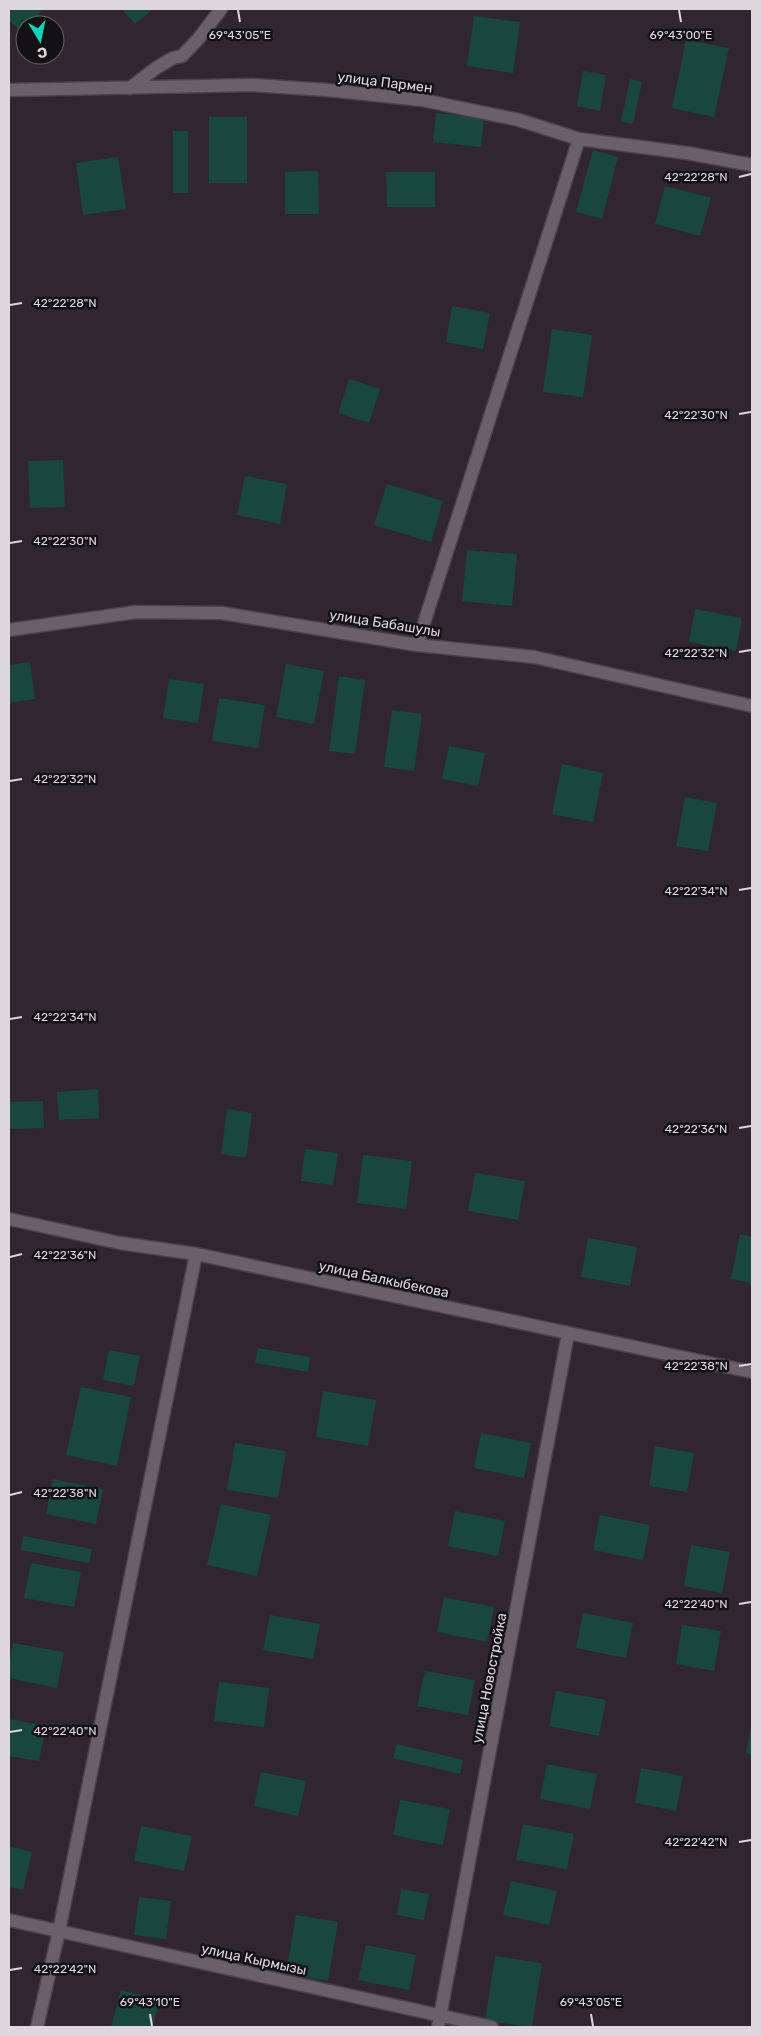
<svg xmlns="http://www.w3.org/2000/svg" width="761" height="2036" font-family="Rubik,sans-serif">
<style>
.building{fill:#19473d}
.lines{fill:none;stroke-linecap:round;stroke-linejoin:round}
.street-casing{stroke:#4b434b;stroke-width:15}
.street{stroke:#6a606a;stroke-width:12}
.ticks{fill:none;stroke:#ded8de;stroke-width:2}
.labels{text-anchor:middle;stroke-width:5;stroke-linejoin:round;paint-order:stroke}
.street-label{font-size:14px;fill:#ded8de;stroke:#141115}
.ticks-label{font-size:12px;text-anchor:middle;fill:#ded8de;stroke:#141115;stroke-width:5;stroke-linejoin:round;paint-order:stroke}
</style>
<rect width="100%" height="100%" fill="#2f262f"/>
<path class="building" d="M 9,9 L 40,9 L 42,10 L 30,25 L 25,25 L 24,33 L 9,21 Z
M 122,9 L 153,9 L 135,24 Z
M 474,16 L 520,22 L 513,73 L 467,66 Z
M 686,40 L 729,48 L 714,117 L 672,108 Z
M 583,71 L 606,75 L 600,111 L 577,106 Z
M 630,79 L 642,82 L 633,124 L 621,121 Z
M 436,113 L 484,118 L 481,147 L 433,142 Z
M 209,117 L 247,117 L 247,183 L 209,183 Z
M 173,131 L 188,131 L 188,193 L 173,193 Z
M 593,150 L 618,157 L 602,219 L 576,212 Z
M 118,157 L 126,209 L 83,215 L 76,163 Z
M 318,171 L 319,214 L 285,214 L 285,172 Z
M 386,172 L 435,172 L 435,207 L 387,207 Z
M 665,186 L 711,198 L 700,236 L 655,224 Z
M 452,306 L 490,313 L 483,349 L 446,342 Z
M 552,329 L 592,335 L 583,397 L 543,392 Z
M 349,379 L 380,389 L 369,423 L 338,413 Z
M 63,460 L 65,507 L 30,508 L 28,461 Z
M 245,476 L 287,484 L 280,524 L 237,515 Z
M 387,484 L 443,501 L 431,542 L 374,525 Z
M 467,550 L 517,554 L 512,606 L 462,601 Z
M 695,609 L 742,618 L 736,651 L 689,642 Z
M 30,662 L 35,699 L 9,703 L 9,665 Z
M 286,664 L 324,671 L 314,724 L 276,717 Z
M 339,676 L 365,680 L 355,754 L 329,751 Z
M 169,679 L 204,684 L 198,723 L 163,718 Z
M 219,698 L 265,705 L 258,748 L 212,741 Z
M 392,710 L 422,714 L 414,771 L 384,767 Z
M 449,746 L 485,753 L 478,786 L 442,779 Z
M 562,764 L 603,773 L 593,822 L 552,814 Z
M 685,797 L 717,803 L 708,851 L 676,846 Z
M 98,1089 L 99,1118 L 59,1120 L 57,1092 Z
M 43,1101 L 44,1128 L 9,1129 L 9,1102 Z
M 227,1109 L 252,1113 L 246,1158 L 221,1154 Z
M 305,1149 L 338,1153 L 333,1185 L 301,1181 Z
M 363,1155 L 412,1161 L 406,1209 L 357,1203 Z
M 475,1173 L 525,1181 L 518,1220 L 468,1211 Z
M 740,1234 L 752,1237 L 752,1283 L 731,1279 Z
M 588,1238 L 637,1247 L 630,1286 L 581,1277 Z
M 258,1348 L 310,1357 L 308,1372 L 255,1363 Z
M 109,1350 L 140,1356 L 134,1386 L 103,1380 Z
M 81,1387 L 131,1397 L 117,1466 L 66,1455 Z
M 323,1391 L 376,1400 L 368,1446 L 316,1437 Z
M 481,1433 L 531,1443 L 524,1478 L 474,1468 Z
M 235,1443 L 286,1451 L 278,1498 L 227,1490 Z
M 655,1446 L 694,1453 L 687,1492 L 649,1486 Z
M 53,1479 L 103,1489 L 96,1524 L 46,1514 Z
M 221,1504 L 271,1515 L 257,1576 L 207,1565 Z
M 455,1511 L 505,1521 L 498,1556 L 448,1546 Z
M 600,1515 L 650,1525 L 643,1560 L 593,1550 Z
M 23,1536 L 92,1549 L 89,1563 L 21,1550 Z
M 691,1545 L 730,1552 L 722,1593 L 684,1586 Z
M 31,1563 L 81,1572 L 74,1607 L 24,1598 Z
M 444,1597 L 494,1607 L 487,1642 L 437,1632 Z
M 583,1613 L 633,1623 L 626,1658 L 576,1648 Z
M 270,1615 L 320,1624 L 313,1659 L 263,1650 Z
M 682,1625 L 721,1631 L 714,1671 L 676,1664 Z
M 13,1643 L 64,1652 L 57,1688 L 9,1678 L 9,1666 Z
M 425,1671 L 475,1680 L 468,1715 L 417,1706 Z
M 219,1682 L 269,1688 L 264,1727 L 214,1721 Z
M 556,1691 L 606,1700 L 599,1736 L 549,1726 Z
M 9,1719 L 46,1726 L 39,1761 L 9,1756 Z
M 751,1729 L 752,1729 L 752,1755 L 746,1753 Z
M 397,1744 L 463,1760 L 460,1774 L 393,1758 Z
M 547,1764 L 597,1774 L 590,1809 L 540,1799 Z
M 641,1768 L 683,1776 L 676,1811 L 635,1803 Z
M 261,1772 L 306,1781 L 298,1816 L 254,1806 Z
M 400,1800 L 450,1809 L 443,1845 L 393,1835 Z
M 523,1824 L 574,1834 L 567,1869 L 516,1860 Z
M 141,1826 L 192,1836 L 184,1871 L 134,1861 Z
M 9,1846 L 32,1852 L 23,1890 L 9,1887 Z
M 511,1881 L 557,1891 L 549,1925 L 503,1915 Z
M 401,1889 L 429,1894 L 424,1920 L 397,1915 Z
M 139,1897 L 171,1901 L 166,1939 L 134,1935 Z
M 296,1915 L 338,1922 L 328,1981 L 286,1974 Z
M 366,1945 L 416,1955 L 409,1990 L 358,1980 Z
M 495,1956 L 542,1963 L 532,2027 L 485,2021 Z
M 121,1990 L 160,2000 L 152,2027 L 111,2027 Z"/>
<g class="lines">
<g class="street-casing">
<path id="street" d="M 130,88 L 156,68 L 173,58 L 182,56 L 199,38 L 221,9
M 9,90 L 252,85 L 327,90 L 422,100 L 519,120 L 579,139 L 687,153 L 752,165
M 9,630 L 136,612 L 222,613 L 417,645 L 534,657 L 752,706
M 417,645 L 579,139
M 9,1219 L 120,1243 L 196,1254 L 752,1372
M 9,1920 L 492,2027
M 37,2027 L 59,1931 L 196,1254
M 438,2027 L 568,1334"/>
</g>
<use href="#street" class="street"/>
</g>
<path class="ticks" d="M 238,10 L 240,22M 679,10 L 681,22M 739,177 L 751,174M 10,305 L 22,303M 739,414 L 751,412M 10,543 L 22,541M 739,652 L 751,650M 10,781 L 22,779M 739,890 L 751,888M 10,1019 L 22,1017M 739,1128 L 751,1126M 10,1257 L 22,1254M 739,1366 L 751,1364M 10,1495 L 22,1492M 739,1604 L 751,1602M 10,1732 L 22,1730M 739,1842 L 751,1840M 10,1970 L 22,1968M 150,2014 L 152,2026M 591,2014 L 593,2026"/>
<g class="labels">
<g class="street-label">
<text transform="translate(385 82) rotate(7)" y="5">улица Пармен</text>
<text transform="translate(385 623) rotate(9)" y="5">улица Бабашулы</text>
<text transform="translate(384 1279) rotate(12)" y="5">улица Балкыбекова</text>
<text transform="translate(489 1678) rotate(-79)" y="5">улица Новостройка</text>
<text transform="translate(254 1959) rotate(12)" y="5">улица Кырмызы</text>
</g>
</g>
<g class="ticks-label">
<text x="240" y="39">69°43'05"E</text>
<text x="681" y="39">69°43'00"E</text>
<text x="696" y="181">42°22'28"N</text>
<text x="65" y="307">42°22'28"N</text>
<text x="696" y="419">42°22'30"N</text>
<text x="65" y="545">42°22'30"N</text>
<text x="696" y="657">42°22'32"N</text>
<text x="65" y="783">42°22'32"N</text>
<text x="696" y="895">42°22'34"N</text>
<text x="65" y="1021">42°22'34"N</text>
<text x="696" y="1133">42°22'36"N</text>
<text x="65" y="1259">42°22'36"N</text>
<text x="696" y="1370">42°22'38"N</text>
<text x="65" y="1497">42°22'38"N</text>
<text x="696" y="1608">42°22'40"N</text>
<text x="65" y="1735">42°22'40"N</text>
<text x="696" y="1846">42°22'42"N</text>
<text x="65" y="1973">42°22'42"N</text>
<text x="150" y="2006">69°43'10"E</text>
<text x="591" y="2006">69°43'05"E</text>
</g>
<rect width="761" height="2036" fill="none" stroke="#ded8de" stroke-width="20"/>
<g transform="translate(40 40) rotate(170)"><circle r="24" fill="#141115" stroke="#656165"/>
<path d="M0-4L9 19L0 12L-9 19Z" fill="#10d5b4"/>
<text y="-8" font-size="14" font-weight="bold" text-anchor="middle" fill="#ded8de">С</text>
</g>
</svg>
